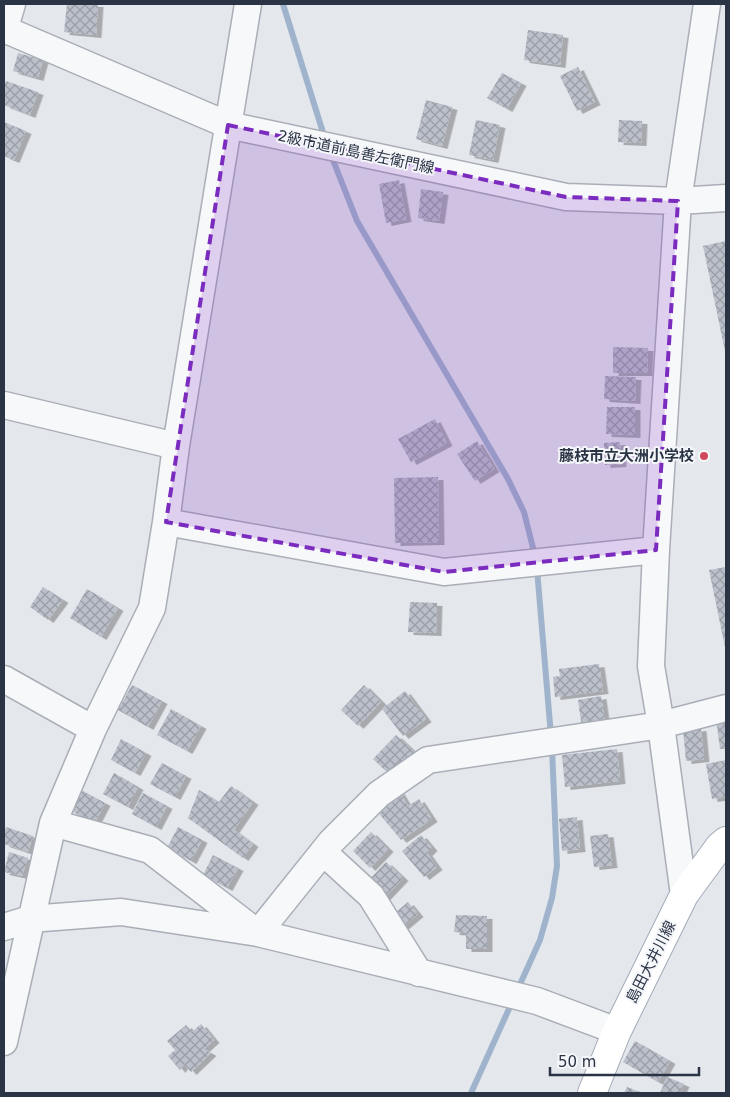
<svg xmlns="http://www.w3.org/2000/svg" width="730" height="1097" font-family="'DejaVu Sans','Noto Sans JP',sans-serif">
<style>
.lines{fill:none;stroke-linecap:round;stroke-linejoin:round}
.stream{stroke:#9fb4cc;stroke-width:6}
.building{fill:url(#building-cross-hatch);filter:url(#shadow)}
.minor-casing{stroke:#a9aeb7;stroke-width:29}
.major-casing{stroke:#a3abb8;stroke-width:30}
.minor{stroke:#f7f8fa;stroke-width:26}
.major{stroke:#fff;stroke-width:28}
.marked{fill:#7b2cbf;fill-opacity:0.2;stroke:#7b2cbf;stroke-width:4;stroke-dasharray:10 6;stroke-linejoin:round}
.poi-dot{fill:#d1495b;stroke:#f4f6f9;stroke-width:2}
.labels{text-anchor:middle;stroke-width:4;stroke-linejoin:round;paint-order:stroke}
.street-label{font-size:15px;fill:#2b3445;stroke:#f4f6f9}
.poi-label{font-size:15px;font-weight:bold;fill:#2b3445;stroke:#f4f6f9;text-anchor:end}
</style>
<defs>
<pattern id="building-cross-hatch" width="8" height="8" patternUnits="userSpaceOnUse" patternTransform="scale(1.25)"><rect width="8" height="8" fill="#bbc0ca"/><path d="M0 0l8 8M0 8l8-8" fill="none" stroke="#989da6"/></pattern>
<filter id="shadow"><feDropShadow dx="5.5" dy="3" stdDeviation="0" flood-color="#0004"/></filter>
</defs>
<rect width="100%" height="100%" fill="#e4e7ec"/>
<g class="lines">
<path class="stream" d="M 283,4 L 325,139
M 331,155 L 357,221 L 508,479 L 524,512 L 535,556
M 537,569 L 551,736
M 517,991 L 540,940 L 552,898 L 557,866 L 552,748
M 471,1093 L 513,1000"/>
</g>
<path class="building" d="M 67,4 L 98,4 L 96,35 L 64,32 Z
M 528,30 L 563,35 L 560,65 L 524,60 Z
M 18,53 L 43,60 L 38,78 L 13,71 Z
M 578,67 L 595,102 L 577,111 L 560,76 Z
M 502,73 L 521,83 L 507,109 L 487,98 Z
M 6,81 L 38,92 L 30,115 L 4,105 L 4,86 Z
M 426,100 L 452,107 L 442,146 L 416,139 Z
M 476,120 L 500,125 L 493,160 L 469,155 Z
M 619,120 L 642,121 L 641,143 L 618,142 Z
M 4,122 L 26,131 L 14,160 L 4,156 Z
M 399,180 L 406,219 L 386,223 L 379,184 Z
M 421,189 L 443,192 L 439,221 L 418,218 Z
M 726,241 L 726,350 L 725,351 L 703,246 Z
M 613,347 L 648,348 L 647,373 L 613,373 Z
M 605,376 L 636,377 L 635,401 L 604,399 Z
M 607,407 L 635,407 L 635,435 L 606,434 Z
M 435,419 L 447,443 L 411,462 L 398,439 Z
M 477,441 L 494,469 L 475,481 L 457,454 Z
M 620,442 L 621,464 L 605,465 L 604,443 Z
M 438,477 L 439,542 L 395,543 L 394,478 Z
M 726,567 L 726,647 L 725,647 L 709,570 Z
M 43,587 L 63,600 L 48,620 L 30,607 Z
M 87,589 L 118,608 L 101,637 L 70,618 Z
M 410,602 L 437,603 L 436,633 L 408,632 Z
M 599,664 L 603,691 L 555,697 L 553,677 L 560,676 L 559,669 Z
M 132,685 L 162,701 L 148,727 L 118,710 Z
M 364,685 L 381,702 L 358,726 L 341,710 Z
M 405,691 L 426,719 L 403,736 L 382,709 Z
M 601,696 L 605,724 L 582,728 L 578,700 Z
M 171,709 L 201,726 L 187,751 L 157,735 Z
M 726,717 L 726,749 L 720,749 L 716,718 Z
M 701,728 L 704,759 L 686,761 L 683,730 Z
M 396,735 L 414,752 L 391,776 L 373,759 Z
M 121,739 L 146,753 L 135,773 L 111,760 Z
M 617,749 L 620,781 L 565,787 L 562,755 Z
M 726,760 L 726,797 L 712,799 L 706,764 Z
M 162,763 L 186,776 L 175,797 L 150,784 Z
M 114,773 L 138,787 L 128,807 L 103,794 Z
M 231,786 L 253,802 L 234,830 L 253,844 L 243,858 L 188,818 L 199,790 L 219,802 Z
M 81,790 L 105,803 L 94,824 L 70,810 Z
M 399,791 L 408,806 L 419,799 L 432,819 L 401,840 L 376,810 Z
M 143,793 L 167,806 L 156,827 L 132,814 Z
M 577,817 L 580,849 L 562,851 L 559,819 Z
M 6,827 L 33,836 L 28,852 L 4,844 L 4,833 Z
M 178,827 L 202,840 L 191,861 L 167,848 Z
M 371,832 L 388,849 L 370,868 L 353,851 Z
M 608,834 L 612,865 L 594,867 L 590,836 Z
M 421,835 L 432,848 L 427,853 L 437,867 L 424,877 L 402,851 Z
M 9,852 L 28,858 L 22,876 L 4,872 Z
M 213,855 L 238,868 L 227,888 L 203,875 Z
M 386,862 L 403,878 L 385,897 L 368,881 Z
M 408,902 L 418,914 L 399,930 L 389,918 Z
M 456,915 L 487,916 L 487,949 L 466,949 L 466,933 L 454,932 Z
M 201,1024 L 214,1040 L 204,1049 L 211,1053 L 191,1072 L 184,1064 L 180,1070 L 168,1056 L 175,1050 L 167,1041 L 186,1025 L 192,1032 Z
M 635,1041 L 670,1061 L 658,1082 L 623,1062 Z
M 667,1077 L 684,1084 L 680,1093 L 660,1093 Z
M 627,1087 L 643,1093 L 624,1093 Z"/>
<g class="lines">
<g class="minor-casing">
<path id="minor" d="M 4,29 L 228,125 L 566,197 L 678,201 L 726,198
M 4,31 L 12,4
M 4,405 L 176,446
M 166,522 L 444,572 L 656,550
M 4,679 L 93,729
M 53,823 L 150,850 L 255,931
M 323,852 L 371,896 L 419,973
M 684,895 L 661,725 L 651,666 L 656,550 L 678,201 L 707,4
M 4,927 L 30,919 L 121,912 L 258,933 L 537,1001 L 617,1031
M 258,933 L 331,842 L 379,794 L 428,760 L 661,725 L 726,708
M 4,1042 L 53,823 L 93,729 L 152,608 L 166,522 L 176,446 L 248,4"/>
</g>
<g class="major-casing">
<path id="major" d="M 592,1093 L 617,1031 L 684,895 L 719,847 L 726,841"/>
</g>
<use href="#minor" class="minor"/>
<use href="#major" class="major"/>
</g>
<path class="marked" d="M 228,125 L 566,197 L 678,201 L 656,550 L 444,572 L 166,522 Z"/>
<circle class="poi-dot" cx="704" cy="456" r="5"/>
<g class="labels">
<g class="street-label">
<text transform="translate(356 152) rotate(12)" y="5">2級市道前島善左衛門線</text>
<text transform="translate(651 962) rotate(-63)" y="5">島田大井川線</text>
</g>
<g class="poi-label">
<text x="694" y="461">藤枝市立大洲小学校</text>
</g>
</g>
<rect width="730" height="1097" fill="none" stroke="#2b3445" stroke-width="10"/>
<path d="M550 1067v8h149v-8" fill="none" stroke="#2b3445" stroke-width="2.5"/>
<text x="558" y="1067" font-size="15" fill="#2b3445" stroke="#f4f6f9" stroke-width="4" paint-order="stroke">50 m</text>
</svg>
